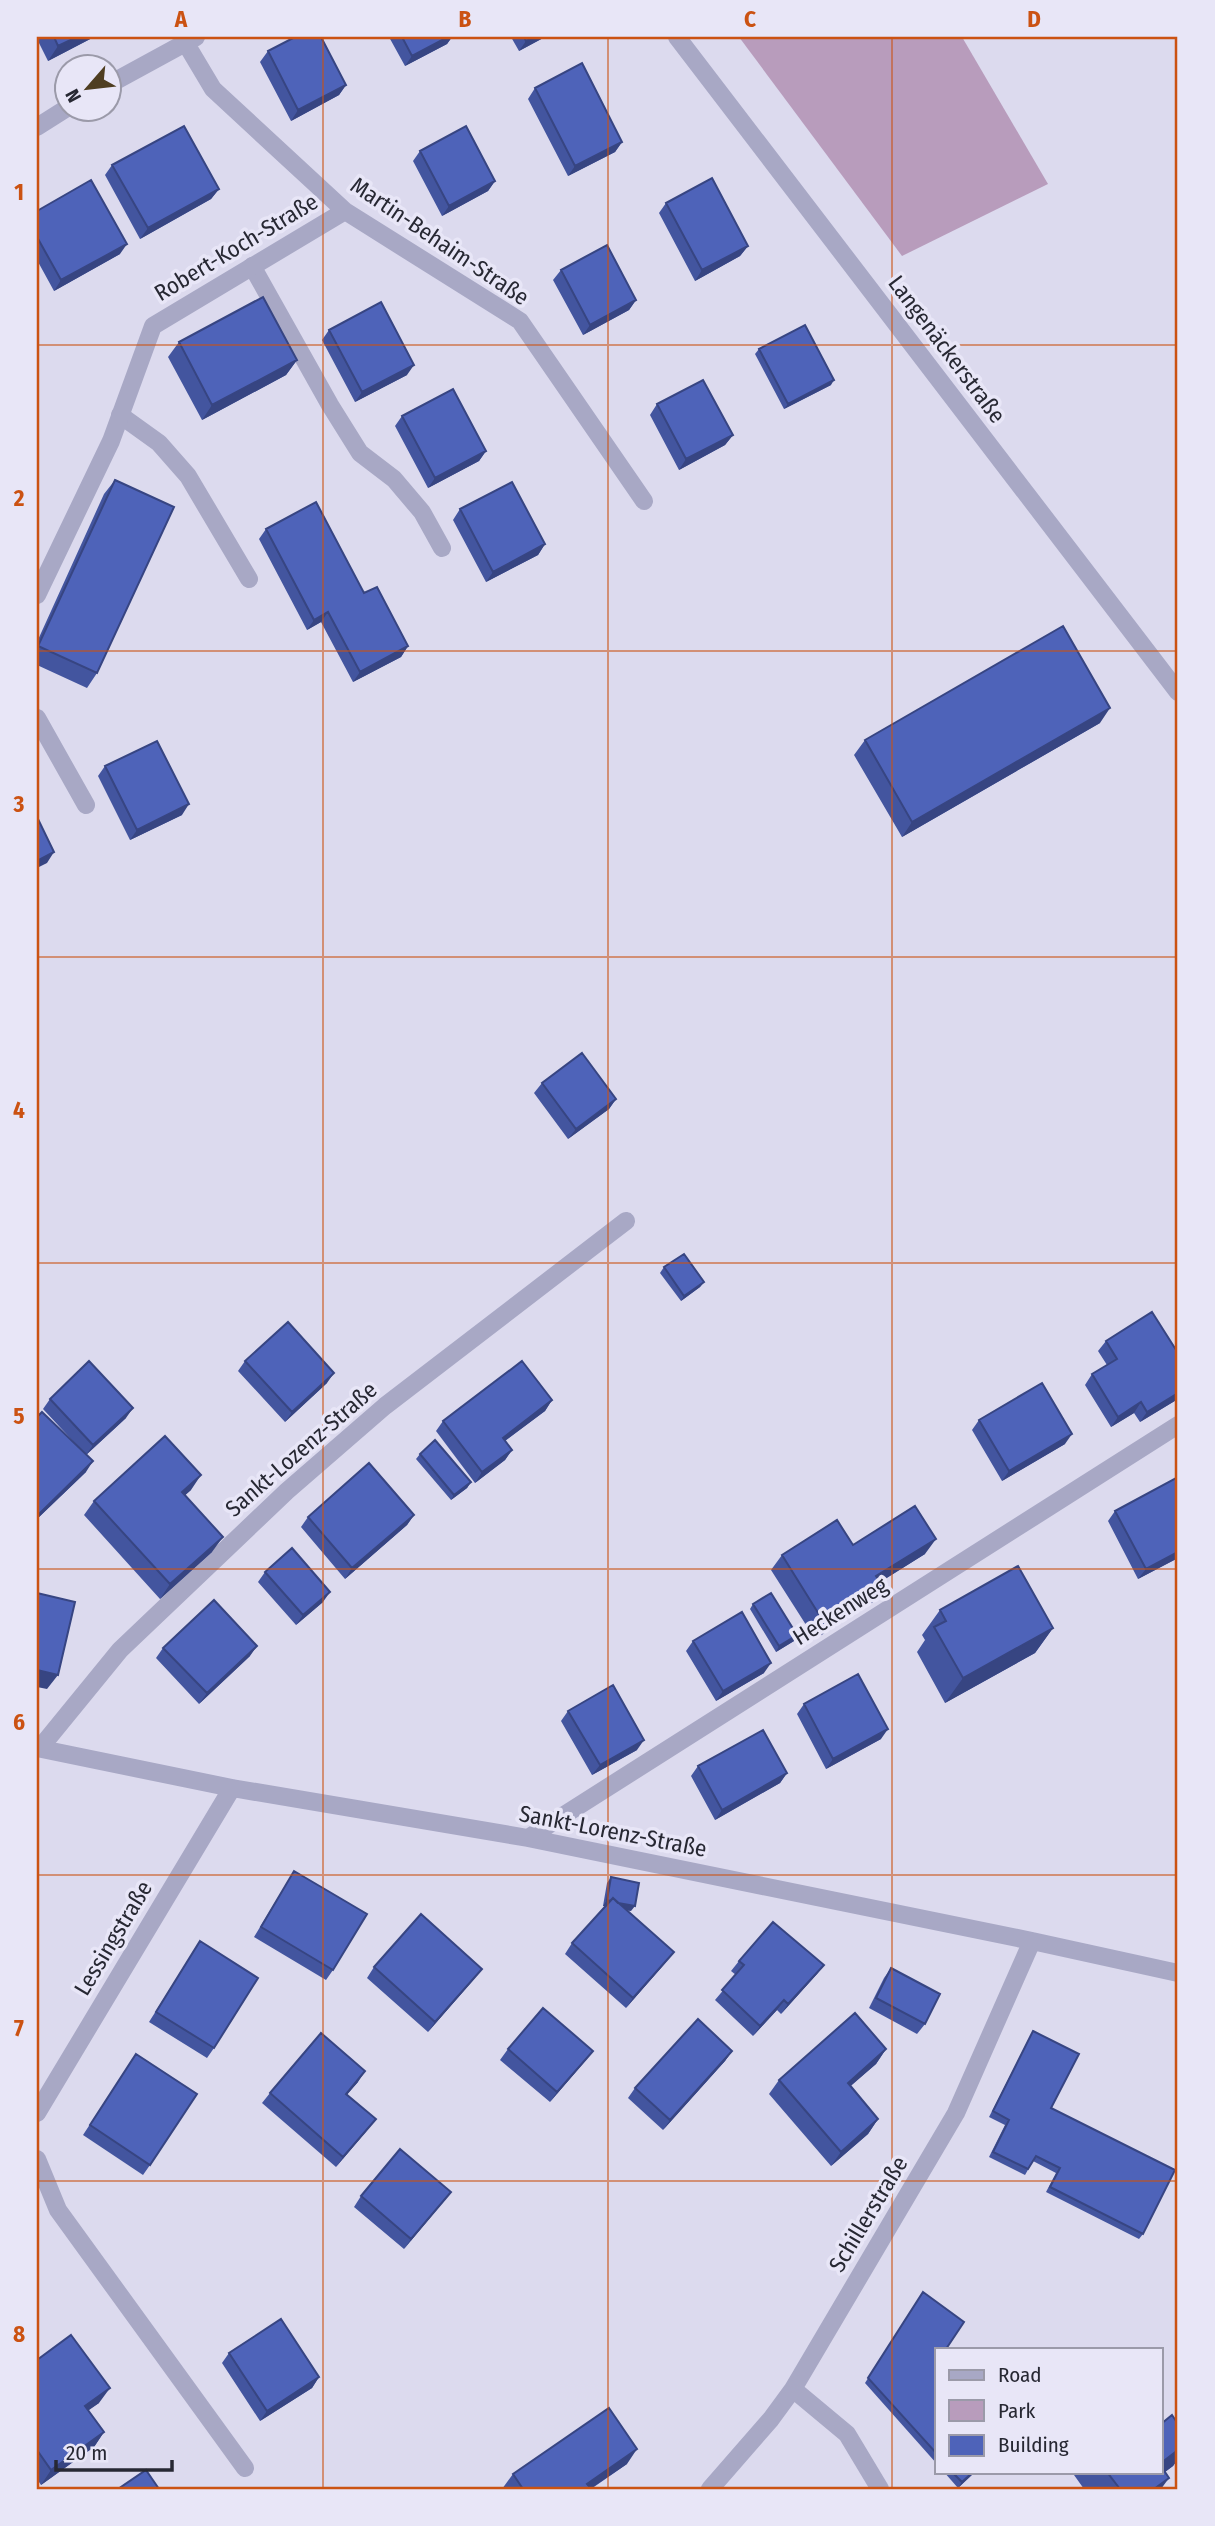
<svg xmlns="http://www.w3.org/2000/svg" width="1215" height="2526" font-family="'Fira Sans Condensed',sans-serif">
<style>
.green{fill:#b89cbc}
.lines{fill:none;stroke-linecap:round;stroke-linejoin:round}
.service{stroke:#a8a8c5;stroke-width:18}
.minor{stroke:#a8a8c5;stroke-width:18}
.wall{fill:#43559f}
.shaded-wall{fill:#374582}
.building{fill:#4e63b9;stroke:#374582;stroke-width:2}
.grid{fill:none;stroke:#cb5212;stroke-width:2;stroke-opacity:0.55}
.labels{text-anchor:middle;stroke-width:7;stroke-linejoin:round;paint-order:stroke}
.street-label{font-size:23px;fill:#272833;stroke:#e8e6f7}
.neatline{fill:none;stroke:#cb5212;stroke-width:2.5}
.grid-label{font-size:23px;text-anchor:middle;font-weight:bold;fill:#cb5212}
</style>
<rect width="100%" height="100%" fill="#dcdaee"/>
<path class="green" d="M 739,37 L 962,37 L 1048,184 L 902,256 Z"/>
<g class="lines">
<path class="service" d="M 252,266 L 330,405 L 360,453 L 394,479 L 422,512 L 442,548
M 120,415 L 159,443 L 188,476 L 249,579
M 37,718 L 86,805"/>
<path class="minor" d="M 182,37 L 213,89 L 345,211 L 520,321 L 644,501
M 677,37 L 1178,692
M 108,85 L 196,37
M 37,127 L 67,108
M 37,595 L 111,441 L 153,326 L 345,211
M 37,1748 L 232,1788 L 528,1838 L 1032,1941 L 1178,1973
M 40,1748 L 120,1650 L 287,1491 L 385,1406 L 626,1221
M 528,1838 L 1178,1425
M 37,2113 L 232,1788
M 37,2159 L 58,2210 L 245,2468
M 793,2389 L 847,2434 L 880,2489
M 710,2489 L 771,2419 L 793,2389 L 956,2113 L 1032,1941"/>
</g>
<path class="wall" d="M 37,37 L 94,37 L 48,61 L 37,39 Z
M 389,37 L 452,37 L 447,44 L 405,66 Z
M 511,37 L 545,37 L 519,51 Z
M 268,51 L 346,85 L 339,95 L 291,121 L 260,62 Z
M 535,88 L 622,142 L 615,152 L 568,176 L 528,99 Z
M 420,151 L 495,181 L 488,191 L 442,216 L 413,161 Z
M 112,165 L 219,189 L 211,199 L 140,239 L 105,175 Z
M 666,203 L 748,246 L 740,256 L 695,281 L 659,213 Z
M 37,211 L 120,254 L 54,291 L 37,260 Z
M 561,270 L 636,300 L 629,310 L 583,335 L 553,280 Z
M 329,330 L 407,375 L 355,402 L 322,340 Z
M 179,342 L 297,360 L 286,375 L 202,420 L 168,357 Z
M 759,349 L 831,385 L 784,409 L 755,354 Z
M 657,404 L 733,435 L 725,445 L 679,470 L 650,415 Z
M 402,416 L 486,451 L 479,461 L 428,488 L 395,426 Z
M 115,480 L 97,673 L 87,688 L 37,665 L 37,642 L 104,494 Z
M 460,509 L 545,544 L 538,555 L 486,582 L 453,520 Z
M 266,529 L 364,593 L 408,646 L 401,657 L 353,682 L 321,622 L 307,630 L 259,539 Z
M 1100,723 L 902,837 L 854,755 L 865,740 Z
M 105,766 L 182,815 L 130,840 L 98,776 Z
M 542,1083 L 616,1099 L 609,1109 L 568,1139 L 534,1093 Z
M 664,1267 L 704,1282 L 700,1287 L 681,1301 L 660,1273 Z
M 1106,1341 L 1178,1353 L 1178,1399 L 1140,1422 L 1134,1413 L 1111,1427 L 1085,1385 L 1092,1374 L 1107,1365 L 1098,1351 Z
M 245,1361 L 327,1383 L 285,1422 L 238,1371 Z
M 50,1399 L 126,1418 L 86,1455 L 86,1472 L 37,1519 L 37,1417 L 86,1455 L 43,1409 Z
M 552,1400 L 545,1411 L 505,1441 L 512,1450 L 505,1460 L 475,1483 L 436,1431 L 443,1421 Z
M 979,1420 L 1065,1444 L 1002,1481 L 972,1430 Z
M 420,1454 L 471,1482 L 467,1488 L 451,1500 L 416,1459 Z
M 1178,1482 L 1178,1558 L 1138,1579 L 1108,1521 L 1115,1511 Z
M 191,1490 L 185,1495 L 212,1552 L 160,1599 L 84,1515 L 94,1501 Z
M 414,1515 L 407,1525 L 345,1579 L 301,1527 L 308,1517 Z
M 853,1545 L 925,1554 L 880,1582 L 873,1602 L 815,1639 L 771,1570 L 782,1555 Z
M 265,1572 L 323,1602 L 296,1625 L 258,1582 Z
M 753,1604 L 794,1641 L 776,1652 L 750,1609 Z
M 940,1610 L 1053,1628 L 1035,1653 L 945,1703 L 917,1652 L 925,1640 L 922,1635 Z
M 693,1641 L 764,1673 L 716,1701 L 686,1651 Z
M 163,1648 L 250,1656 L 199,1704 L 156,1658 Z
M 804,1704 L 881,1739 L 826,1769 L 797,1714 Z
M 568,1711 L 637,1750 L 592,1775 L 561,1721 Z
M 698,1766 L 787,1773 L 780,1783 L 715,1820 L 691,1776 Z
M 294,1871 L 333,1970 L 326,1980 L 254,1937 Z
M 611,1877 L 631,1911 L 627,1910 L 666,1962 L 626,2008 L 565,1954 L 572,1943 L 605,1906 L 603,1906 L 607,1883 Z
M 200,1941 L 214,2048 L 207,2058 L 149,2022 Z
M 739,1961 L 824,1965 L 816,1975 L 781,2014 L 777,2010 L 753,2036 L 715,2000 L 736,1975 L 731,1971 Z
M 374,1967 L 474,1979 L 428,2032 L 367,1978 Z
M 891,1968 L 925,2024 L 917,2034 L 869,2008 L 884,1978 Z
M 1033,2031 L 1051,2108 L 1143,2234 L 1139,2239 L 1046,2192 L 1056,2173 L 1033,2161 L 1025,2175 L 989,2157 L 1005,2125 L 989,2117 Z
M 508,2049 L 593,2051 L 585,2061 L 550,2102 L 500,2060 Z
M 886,2049 L 876,2064 L 850,2086 L 878,2119 L 868,2134 L 831,2166 L 769,2094 L 779,2080 Z
M 732,2051 L 725,2061 L 663,2130 L 628,2098 L 635,2088 Z
M 136,2054 L 150,2165 L 143,2175 L 83,2135 Z
M 358,2082 L 347,2094 L 368,2129 L 336,2167 L 262,2103 L 270,2093 Z
M 361,2196 L 443,2202 L 404,2249 L 354,2207 Z
M 923,2292 L 937,2349 L 937,2464 L 865,2383 Z
M 229,2353 L 319,2377 L 312,2388 L 260,2421 L 222,2363 Z
M 37,2360 L 99,2403 L 88,2410 L 104,2432 L 94,2447 L 41,2485 L 37,2479 Z
M 1178,2424 L 1178,2459 L 1173,2466 L 1165,2472 L 1161,2489 L 1084,2489 L 1074,2475 L 1077,2472 L 1161,2472 Z
M 627,2464 L 591,2489 L 502,2489 L 513,2474 Z
M 944,2472 L 975,2472 L 958,2488 Z"/>
<path class="shaded-wall" d="M 77,37 L 94,37 L 48,61 L 58,46 Z
M 448,37 L 452,37 L 447,44 L 405,66 L 412,56 Z
M 533,37 L 545,37 L 519,51 L 526,41 Z
M 346,85 L 339,95 L 291,121 L 298,110 Z
M 622,142 L 615,152 L 568,176 L 575,166 Z
M 495,181 L 488,191 L 442,216 L 449,206 Z
M 219,189 L 211,199 L 140,239 L 148,228 Z
M 127,244 L 120,254 L 54,291 L 61,280 Z
M 748,246 L 740,256 L 695,281 L 702,270 Z
M 636,300 L 629,310 L 583,335 L 590,325 Z
M 297,360 L 286,375 L 202,420 L 212,405 Z
M 414,365 L 407,375 L 355,402 L 362,392 Z
M 834,380 L 831,385 L 784,409 L 788,404 Z
M 733,435 L 725,445 L 679,470 L 686,459 Z
M 486,451 L 479,461 L 428,488 L 435,478 Z
M 545,544 L 538,555 L 486,582 L 493,572 Z
M 328,612 L 321,622 L 307,630 L 314,620 Z
M 408,646 L 401,657 L 353,682 L 360,672 Z
M 1110,708 L 1100,723 L 902,837 L 912,822 Z
M 189,804 L 182,815 L 130,840 L 137,830 Z
M 54,852 L 47,863 L 37,868 L 37,861 Z
M 616,1099 L 609,1109 L 568,1139 L 576,1129 Z
M 704,1282 L 700,1287 L 681,1301 L 684,1296 Z
M 334,1373 L 327,1383 L 285,1422 L 292,1412 Z
M 1178,1393 L 1178,1399 L 1140,1422 L 1147,1412 Z
M 552,1400 L 545,1411 L 495,1448 L 503,1438 Z
M 1141,1402 L 1134,1413 L 1111,1427 L 1118,1417 Z
M 133,1408 L 126,1418 L 86,1455 L 93,1445 Z
M 1072,1434 L 1065,1444 L 1002,1481 L 1009,1471 Z
M 512,1450 L 505,1460 L 475,1483 L 482,1472 Z
M 93,1461 L 86,1472 L 37,1519 L 37,1516 Z
M 201,1475 L 191,1490 L 172,1507 L 182,1492 Z
M 471,1482 L 467,1488 L 451,1500 L 454,1495 Z
M 414,1515 L 407,1525 L 345,1579 L 352,1568 Z
M 223,1537 L 212,1552 L 160,1599 L 170,1584 Z
M 936,1539 L 925,1554 L 866,1591 L 876,1576 Z
M 1178,1552 L 1178,1558 L 1138,1579 L 1146,1569 Z
M 884,1588 L 873,1602 L 815,1639 L 825,1624 Z
M 330,1592 L 323,1602 L 296,1625 L 303,1615 Z
M 1053,1628 L 1035,1653 L 945,1703 L 963,1678 Z
M 797,1635 L 794,1641 L 776,1652 L 779,1646 Z
M 257,1646 L 250,1656 L 199,1704 L 207,1693 Z
M 771,1663 L 764,1673 L 716,1701 L 723,1691 Z
M 37,1670 L 58,1675 L 47,1689 L 37,1687 Z
M 888,1729 L 881,1739 L 826,1769 L 833,1759 Z
M 644,1740 L 637,1750 L 592,1775 L 600,1765 Z
M 787,1773 L 780,1783 L 715,1820 L 722,1810 Z
M 607,1900 L 635,1906 L 631,1911 L 603,1906 Z
M 674,1952 L 666,1962 L 626,2008 L 633,1998 Z
M 824,1965 L 816,1975 L 781,2014 L 788,2004 Z
M 482,1969 L 474,1979 L 428,2032 L 435,2022 Z
M 784,2000 L 777,2010 L 753,2036 L 760,2026 Z
M 886,2049 L 876,2064 L 837,2098 L 848,2083 Z
M 593,2051 L 585,2061 L 550,2102 L 557,2092 Z
M 732,2051 L 725,2061 L 663,2130 L 670,2120 Z
M 365,2071 L 358,2082 L 339,2104 L 346,2094 Z
M 376,2119 L 368,2129 L 336,2167 L 343,2157 Z
M 878,2119 L 868,2134 L 831,2166 L 841,2152 Z
M 451,2192 L 443,2202 L 404,2249 L 411,2239 Z
M 319,2377 L 312,2388 L 260,2421 L 267,2411 Z
M 110,2388 L 99,2403 L 75,2420 L 85,2406 Z
M 104,2432 L 94,2447 L 41,2485 L 51,2470 Z
M 637,2449 L 627,2464 L 590,2489 L 587,2484 Z
M 1178,2450 L 1178,2459 L 1173,2466 L 1142,2489 L 1161,2472 L 1161,2463 Z
M 973,2472 L 975,2472 L 958,2488 L 962,2482 Z
M 1169,2478 L 1161,2489 L 1154,2489 Z"/>
<path class="building" d="M 54,37 L 77,37 L 58,46 Z
M 295,37 L 321,37 L 346,85 L 298,110 L 268,51 Z
M 402,37 L 448,37 L 412,56 Z
M 524,37 L 533,37 L 526,41 Z
M 582,63 L 622,142 L 575,166 L 535,88 Z
M 184,126 L 219,189 L 148,228 L 112,165 Z
M 466,126 L 495,181 L 449,206 L 420,151 Z
M 712,178 L 748,246 L 702,270 L 666,203 Z
M 91,180 L 127,244 L 61,280 L 37,237 L 37,211 Z
M 607,245 L 636,300 L 590,325 L 561,270 Z
M 263,297 L 297,360 L 212,405 L 179,342 Z
M 381,302 L 414,365 L 362,392 L 329,330 Z
M 805,325 L 834,380 L 788,404 L 759,349 Z
M 703,380 L 733,435 L 686,459 L 657,404 Z
M 453,389 L 486,451 L 435,478 L 402,416 Z
M 115,480 L 174,507 L 97,673 L 38,646 Z
M 512,482 L 545,544 L 493,572 L 460,509 Z
M 316,502 L 364,593 L 377,587 L 408,646 L 360,672 L 328,612 L 314,620 L 266,529 Z
M 1063,626 L 1110,708 L 912,822 L 865,740 Z
M 157,741 L 189,804 L 137,830 L 105,766 Z
M 37,817 L 54,852 L 37,861 Z
M 582,1053 L 616,1099 L 576,1129 L 542,1083 Z
M 684,1254 L 704,1282 L 684,1296 L 664,1267 Z
M 1152,1312 L 1178,1353 L 1178,1393 L 1147,1412 L 1141,1402 L 1118,1417 L 1092,1374 L 1117,1359 L 1106,1341 Z
M 288,1322 L 334,1373 L 292,1412 L 245,1361 Z
M 89,1361 L 133,1408 L 93,1445 L 50,1399 Z
M 522,1361 L 552,1400 L 503,1438 L 512,1450 L 482,1472 L 443,1421 Z
M 1042,1383 L 1072,1434 L 1009,1471 L 979,1420 Z
M 42,1412 L 93,1461 L 37,1516 L 37,1417 Z
M 165,1436 L 201,1475 L 182,1492 L 223,1537 L 170,1584 L 94,1501 Z
M 435,1440 L 471,1482 L 454,1495 L 420,1454 Z
M 369,1463 L 414,1515 L 352,1568 L 308,1517 Z
M 1176,1478 L 1178,1482 L 1178,1552 L 1146,1569 L 1115,1511 Z
M 915,1506 L 936,1539 L 876,1576 L 884,1588 L 825,1624 L 782,1555 L 837,1520 L 853,1545 Z
M 292,1548 L 330,1592 L 303,1615 L 265,1572 Z
M 1018,1566 L 1053,1628 L 963,1678 L 934,1627 L 946,1621 L 940,1610 Z
M 37,1593 L 75,1602 L 58,1675 L 37,1670 Z
M 771,1593 L 797,1635 L 779,1646 L 753,1604 Z
M 214,1600 L 257,1646 L 207,1693 L 163,1648 Z
M 742,1612 L 771,1663 L 723,1691 L 693,1641 Z
M 858,1674 L 888,1729 L 833,1759 L 804,1704 Z
M 613,1685 L 644,1740 L 600,1765 L 568,1711 Z
M 763,1730 L 787,1773 L 722,1810 L 698,1766 Z
M 294,1871 L 367,1914 L 333,1970 L 261,1927 Z
M 611,1877 L 639,1883 L 635,1906 L 618,1903 L 613,1898 L 610,1901 L 607,1900 Z
M 613,1898 L 674,1952 L 633,1998 L 572,1943 Z
M 421,1914 L 482,1969 L 435,2022 L 374,1967 Z
M 773,1922 L 824,1965 L 788,2004 L 784,2000 L 760,2026 L 722,1990 L 744,1965 L 739,1961 Z
M 200,1941 L 258,1978 L 214,2048 L 156,2012 Z
M 891,1968 L 940,1994 L 925,2024 L 876,1998 Z
M 543,2008 L 593,2051 L 557,2092 L 508,2049 Z
M 855,2013 L 886,2049 L 848,2083 L 878,2119 L 841,2152 L 779,2080 Z
M 698,2019 L 732,2051 L 670,2120 L 635,2088 Z
M 1033,2031 L 1079,2054 L 1051,2108 L 1175,2170 L 1143,2234 L 1050,2187 L 1060,2168 L 1036,2156 L 1028,2169 L 993,2152 L 1009,2120 L 993,2111 Z
M 321,2033 L 365,2071 L 346,2094 L 376,2119 L 343,2157 L 270,2093 Z
M 136,2054 L 197,2094 L 150,2165 L 90,2125 Z
M 400,2149 L 451,2192 L 411,2239 L 361,2196 Z
M 923,2292 L 964,2322 L 946,2349 L 937,2349 L 937,2454 L 868,2378 Z
M 281,2319 L 319,2377 L 267,2411 L 229,2353 Z
M 71,2335 L 110,2388 L 85,2406 L 104,2432 L 51,2470 L 37,2450 L 37,2360 Z
M 609,2408 L 637,2449 L 587,2484 L 591,2489 L 523,2489 L 513,2474 Z
M 1172,2415 L 1178,2424 L 1178,2450 L 1161,2463 L 1161,2424 Z
M 1161,2466 L 1169,2478 L 1154,2489 L 1120,2489 L 1107,2472 L 1161,2472 Z
M 146,2470 L 159,2489 L 118,2489 Z
M 952,2472 L 973,2472 L 962,2482 Z"/>
<path class="grid" d="M 323,37 L 323,2489M 608,37 L 608,2489M 892,37 L 892,2489M 37,345 L 1178,345M 37,651 L 1178,651M 37,957 L 1178,957M 37,1263 L 1178,1263M 37,1569 L 1178,1569M 37,1875 L 1178,1875M 37,2181 L 1178,2181"/>
<g class="labels">
<g class="street-label">
<text transform="translate(440 241) rotate(34)" y="8">Martin-Behaim-Straße</text>
<text transform="translate(236 247) rotate(-31)" y="8">Robert-Koch-Straße</text>
<text transform="translate(947 349) rotate(53)" y="8">Langenäckerstraße</text>
<text transform="translate(301 1449) rotate(-41)" y="8">Sankt-Lozenz-Straße</text>
<text transform="translate(840 1611) rotate(-32)" y="8">Heckenweg</text>
<text transform="translate(613 1831) rotate(11)" y="8">Sankt-Lorenz-Straße</text>
<text transform="translate(113 1938) rotate(-59)" y="8">Lessingstraße</text>
<text transform="translate(868 2214) rotate(-59)" y="8">Schillerstraße</text>
</g>
</g>
<rect width="1215" height="2526" fill="none" stroke="#e8e6f7" stroke-width="77"/>
<rect x="935" y="2348" width="228" height="126" fill="#e8e6f7" stroke="#9b9aa9" stroke-width="2"/>
<rect x="949" y="2370" width="35" height="10" fill="#a8a8c5" stroke="#9b9aa9" stroke-width="2"/>
<text x="998" y="2382" font-size="21" fill="#272833">Road</text>
<rect x="949" y="2400" width="35" height="21" fill="#b89cbc" stroke="#9b9aa9" stroke-width="2"/>
<text x="998" y="2418" font-size="21" fill="#272833">Park</text>
<rect x="949" y="2435" width="35" height="21" fill="#4e63b9" stroke="#9b9aa9" stroke-width="2"/>
<text x="998" y="2452" font-size="21" fill="#272833">Building</text>
<g transform="translate(88 88) rotate(242)"><circle r="33" fill="#e8e6f7" stroke="#9b9aa9" stroke-width="2"/>
<path d="M0-5L12 26L0 18L-12 26Z" fill="#4f3e21"/>
<text y="-10" font-size="19" font-weight="bold" text-anchor="middle" fill="#272833">N</text>
</g>
<path d="M56 2460v10h116v-10" fill="none" stroke="#272833" stroke-width="3.5"/>
<text x="66" y="2460" font-size="21" fill="#272833" stroke="#e8e6f7" stroke-width="5" paint-order="stroke">20 m</text>
<rect x="38" y="38" width="1138" height="2450" class="neatline"/>
<g class="grid-label">
<text x="181" y="27">A</text>
<text x="465" y="27">B</text>
<text x="750" y="27">C</text>
<text x="1034" y="27">D</text>
<text x="19" y="200">1</text>
<text x="19" y="506">2</text>
<text x="19" y="812">3</text>
<text x="19" y="1118">4</text>
<text x="19" y="1424">5</text>
<text x="19" y="1730">6</text>
<text x="19" y="2036">7</text>
<text x="19" y="2342">8</text>
</g>
</svg>
